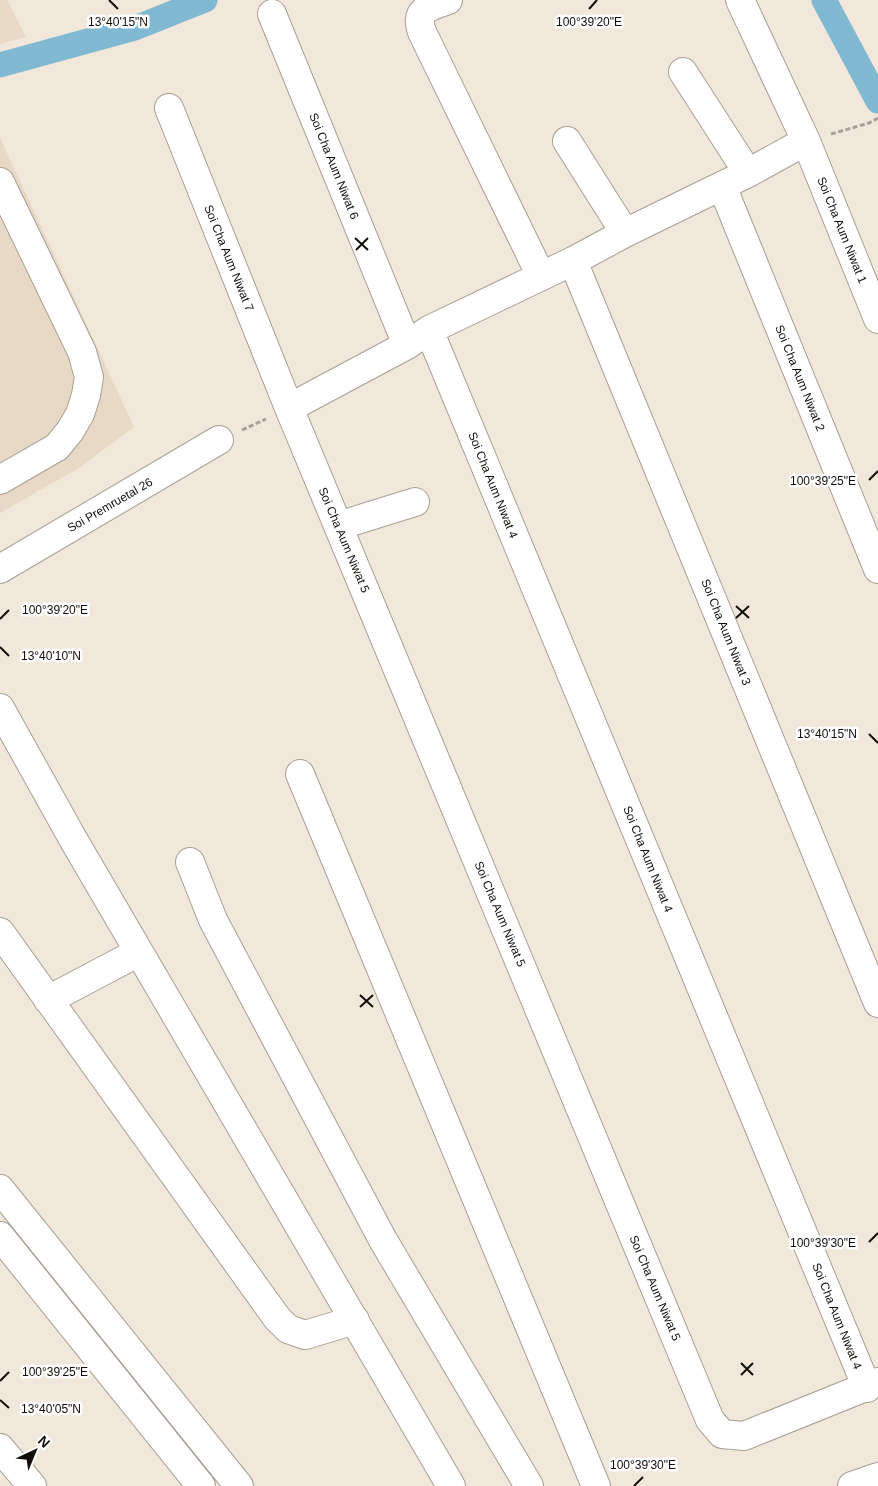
<svg xmlns="http://www.w3.org/2000/svg" width="878" height="1486" font-family="Arial,sans-serif">
<style>
.built{fill:#e8d9c6}
.lines{fill:none;stroke-linecap:round;stroke-linejoin:round}
.canal{stroke:#81b9d2;stroke-width:25}
.minor-casing{stroke:#a89f93;stroke-width:30}
.path{stroke:#a8a096;stroke-width:3;stroke-dasharray:5 2.5;stroke-linecap:butt}
.minor{stroke:#fff;stroke-width:28}
.ticks{fill:none;stroke:#110e0a;stroke-width:2}
.labels{text-anchor:middle;stroke-width:5;stroke-linejoin:round;paint-order:stroke}
.street-label{font-size:12px;fill:#110e0a;stroke:#fff}
.ticks-label{font-size:12px;text-anchor:middle;fill:#110e0a;stroke:#fff;stroke-width:5;stroke-linejoin:round;paint-order:stroke}
</style>
<rect width="100%" height="100%" fill="#f1e7da"/>
<path class="built" d="M 0,0 L 7,0 L 26,37 L 0,44 Z
M 0,138 L 134,427 L 79,468 L 0,513 Z"/>
<g class="lines">
<path class="canal" d="M 824,0 L 878,101
M 0,65 L 135,28 L 205,0"/>
<g class="minor-casing">
<path id="minor" d="M 448,0 C 439,4 420,7 420,20 C 419,24 421,28 422,32 L 541,276
M 740,0 L 806,141 L 878,319
M 272,14 L 407,345
M 683,72 L 748,173
M 169,108 L 289,408 L 710,1420 L 722,1434 L 744,1436 L 878,1382
M 567,141 L 625,233
M 0,182 L 82,352 L 89,377 L 86,395 L 80,414 L 70,431 L 57,447 L 0,480
M 722,186 L 878,569
M 573,261 L 878,1003
M 429,330 L 867,1388
M 289,408 L 407,345 L 429,330 L 573,261 L 625,233 L 748,173 L 806,141
M 338,526 L 415,502
M 0,569 L 219,440
M 0,708 L 73,839 L 451,1486
M 300,774 L 596,1486
M 190,862 L 213,920 L 383,1240 L 529,1486
M 0,932 L 277,1318 L 288,1329 L 305,1335 L 355,1320
M 48,1000 L 139,952
M 0,1189 L 239,1486
M 0,1236 L 201,1486
M 0,1448 L 32,1486
M 852,1486 L 878,1477"/>
</g>
<path class="path" d="M 831,134 L 869,123 L 878,118
M 242,430 L 266,419"/>
<use href="#minor" class="minor"/>
</g>
<path class="ticks" d="M 109,0 L 118,9M 589,9 L 597,0M 355,238 L 368,250M 356,250 L 368,238M 869,480 L 878,471M 736,606 L 749,618M 736,618 L 749,606M 0,619 L 9,610M 0,647 L 9,656M 869,734 L 878,743M 360,995 L 373,1007M 360,1007 L 373,995M 869,1242 L 878,1233M 741,1363 L 753,1375M 741,1375 L 753,1363M 0,1381 L 9,1372M 0,1400 L 9,1408M 634,1486 L 643,1477"/>
<g class="labels">
<g class="street-label">
<text transform="translate(334 166) rotate(68)" y="4">Soi Cha Aum Niwat 6</text>
<text transform="translate(842 230) rotate(68)" y="4">Soi Cha Aum Niwat 1</text>
<text transform="translate(229 258) rotate(68)" y="4">Soi Cha Aum Niwat 7</text>
<text transform="translate(800 378) rotate(68)" y="4">Soi Cha Aum Niwat 2</text>
<text transform="translate(493 485) rotate(68)" y="4">Soi Cha Aum Niwat 4</text>
<text transform="translate(110 505) rotate(-30)" y="4">Soi Premruetal 26</text>
<text transform="translate(344 540) rotate(67)" y="4">Soi Cha Aum Niwat 5</text>
<text transform="translate(726 632) rotate(68)" y="4">Soi Cha Aum Niwat 3</text>
<text transform="translate(648 859) rotate(68)" y="4">Soi Cha Aum Niwat 4</text>
<text transform="translate(500 914) rotate(67)" y="4">Soi Cha Aum Niwat 5</text>
<text transform="translate(655 1288) rotate(67)" y="4">Soi Cha Aum Niwat 5</text>
<text transform="translate(837 1316) rotate(68)" y="4">Soi Cha Aum Niwat 4</text>
</g>
</g>
<g class="ticks-label">
<text x="118" y="26">13°40'15"N</text>
<text x="589" y="26">100°39'20"E</text>
<text x="823" y="485">100°39'25"E</text>
<text x="55" y="614">100°39'20"E</text>
<text x="51" y="660">13°40'10"N</text>
<text x="827" y="738">13°40'15"N</text>
<text x="823" y="1247">100°39'30"E</text>
<text x="55" y="1376">100°39'25"E</text>
<text x="51" y="1413">13°40'05"N</text>
<text x="643" y="1469">100°39'30"E</text>
</g>
<g transform="translate(35 1451) rotate(44)" stroke="#ffffff" stroke-width="4" paint-order="stroke">
<path d="M0-4L9 19L0 12L-9 19Z" fill="#110e0a"/>
<text y="-8" font-size="14" font-weight="bold" text-anchor="middle" fill="#110e0a">N</text>
</g>
</svg>
